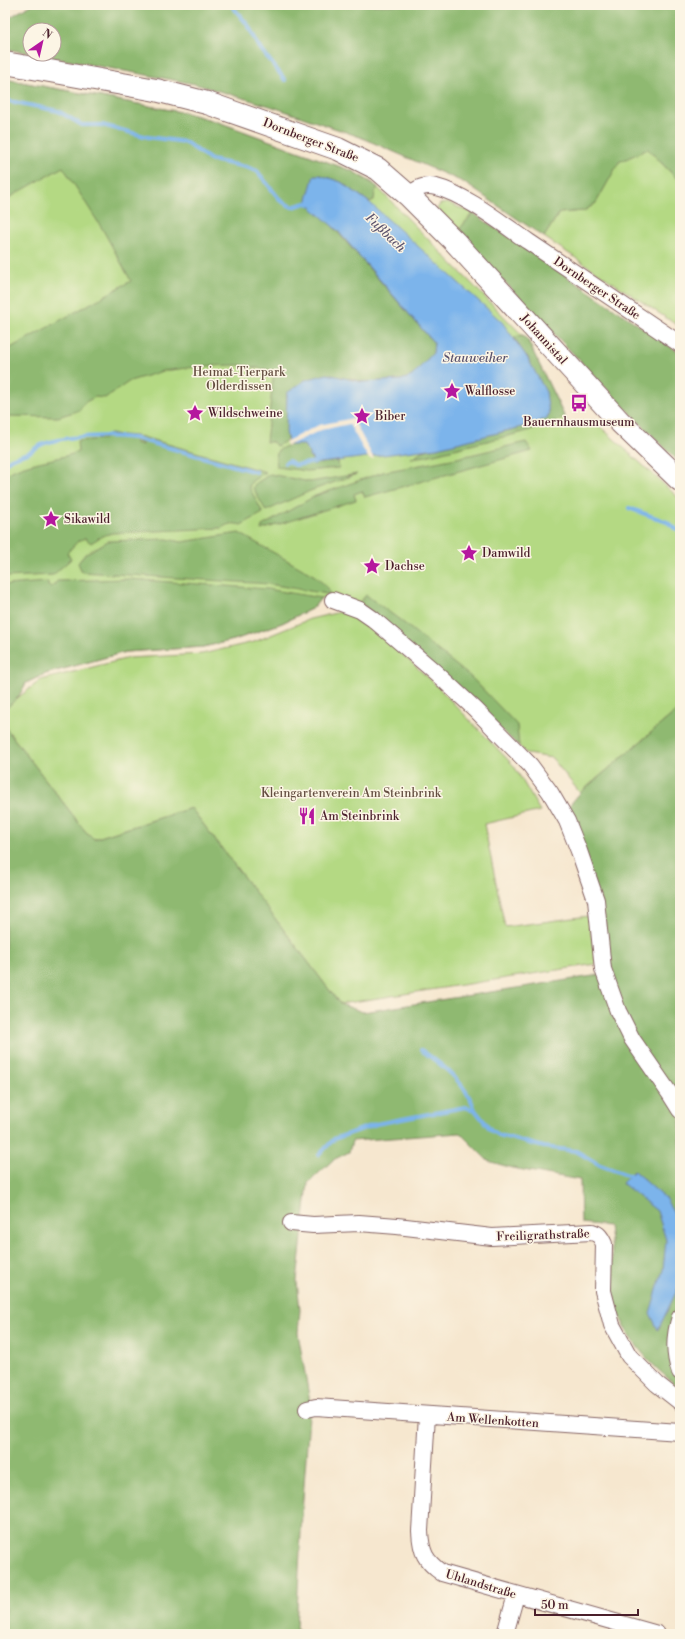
<svg xmlns="http://www.w3.org/2000/svg" width="685" height="1639" font-family="'Libre Bodoni',serif">
<style>
.green{fill:#b4d983;stroke:#7f7c57}
.forest{fill:#8fb971;stroke:#6c6c4e}
.water{fill:#7bb4eb;stroke:#626a8b}
.pier{fill:#f6e7cf}
.lines{fill:none;stroke-linecap:round;stroke-linejoin:round}
.stream{stroke:#7bb4eb;stroke-width:4}
.street-casing{stroke:#866564;stroke-width:18}
.secondary-casing{stroke:#866564;stroke-width:24}
.street{stroke:#fff;stroke-width:16}
.secondary{stroke:#fff;stroke-width:22}
.labels{text-anchor:middle;stroke-width:3;stroke-linejoin:round;paint-order:stroke}
.street-label{font-size:12px;fill:#4a1f2b;stroke:#fcf5e5}
.park-label{font-size:12px;fill:#644e41;stroke:#fcf5e5}
.poi-label{font-size:12px;fill:#4a1f2b;stroke:#fcf5e5;text-anchor:start}
.water-label{font-size:13px;font-style:italic;fill:#5b536e;stroke:#fcf5e5}
</style>
<rect width="100%" height="100%" fill="#fcf5e5"/>
<filter id="ink" filterUnits="userSpaceOnUse"><feTurbulence type="fractalNoise" baseFrequency=".025" numOctaves="2"/><feDisplacementMap in="SourceGraphic" scale="8" xChannelSelector="R" yChannelSelector="G"/><feConvolveMatrix kernelMatrix="1 2 1 2 8 2 1 2 1" color-interpolation-filters="sRGB"/></filter>
<filter id="wash" filterUnits="userSpaceOnUse"><feTurbulence type="fractalNoise" baseFrequency=".012" numOctaves="4" result="noise"/><feDisplacementMap in="SourceGraphic" scale="16" xChannelSelector="R" yChannelSelector="G"/><feGaussianBlur stdDeviation="0.9" result="paint"/><feColorMatrix in="noise" values="0 0 0 0 0 0 0 0 0 0 0 0 0 0 0 0 0 1.4 0 .05"/><feComposite in="paint" operator="in"/></filter>
<g filter="url(#wash)">
<rect width="100%" height="100%" fill="#f6e7cf"/>
<path class="green" d="M 5,79 L 186,113 L 218,122 L 352,171 L 373,183 L 528,341 L 570,428 L 593,420 L 680,499 L 680,708 L 580,793 L 552,758 L 527,754 L 461,688 L 330,596 L 321,598 L 313,608 L 282,623 L 234,640 L 203,647 L 125,652 L 45,674 L 26,683 L 5,684 Z
M 648,149 L 680,182 L 680,327 L 544,237 L 559,213 L 584,211 L 596,203 L 619,161 Z
M 448,203 L 473,213 L 457,232 L 437,209 L 440,204 Z
M 340,612 L 350,614 L 394,647 L 432,681 L 514,766 L 540,811 L 484,824 L 505,927 L 588,916 L 596,964 L 340,1004 L 191,808 L 94,839 L 85,831 L 5,727 L 5,710 L 11,703 L 41,680 L 129,658 L 202,654 L 254,642 L 310,619 Z"/>
<path class="forest" d="M 31,5 L 680,5 L 680,182 L 648,149 L 619,162 L 596,203 L 584,211 L 559,213 L 544,237 L 463,182 L 360,137 L 270,106 L 195,84 L 33,54 L 54,54 L 54,30 L 30,30 L 30,53 L 5,49 L 5,20 Z
M 5,79 L 186,113 L 218,122 L 352,171 L 378,187 L 375,192 L 374,200 L 369,202 L 341,182 L 327,220 L 434,343 L 433,353 L 423,366 L 412,376 L 401,380 L 362,382 L 350,378 L 287,393 L 287,441 L 276,446 L 273,442 L 266,442 L 274,371 L 241,365 L 204,366 L 163,371 L 130,381 L 105,398 L 95,397 L 84,403 L 80,410 L 58,417 L 5,416 L 5,351 L 131,281 L 103,230 L 63,167 L 5,200 Z
M 473,213 L 680,353 L 680,463 L 627,410 L 457,232 Z
M 523,335 L 528,341 L 565,418 L 524,432 L 426,456 L 411,458 L 422,451 L 530,425 L 543,420 L 528,357 L 523,352 L 514,337 Z
M 109,434 L 137,436 L 135,443 L 142,445 L 142,443 L 137,442 L 139,436 L 266,472 L 252,481 L 249,487 L 263,513 L 241,525 C 234,523 228,523 222,528 L 112,533 L 102,536 L 91,543 L 85,538 L 78,541 L 67,553 L 71,559 L 53,575 L 5,577 L 5,475 C 26,461 55,461 78,452 L 77,441 L 104,439 Z
M 526,442 L 532,451 L 365,497 L 362,491 L 354,494 L 356,500 L 261,530 L 262,526 L 315,496 L 383,472 L 457,458 Z
M 299,444 L 304,445 C 308,451 312,456 313,464 L 338,461 L 339,468 L 307,471 L 277,467 L 276,457 L 278,450 L 289,445 Z
M 270,474 L 310,482 L 357,474 L 310,491 L 266,511 L 253,488 L 255,484 Z
M 239,533 L 315,576 L 328,588 L 330,593 L 327,594 L 269,584 L 82,572 L 78,563 L 85,554 L 108,541 L 167,539 L 182,542 Z
M 129,579 L 267,589 L 321,598 L 313,608 L 282,623 L 234,640 L 203,647 L 125,652 L 45,674 L 26,683 L 19,696 L 5,710 L 5,585 L 48,582 L 48,586 L 52,587 L 57,581 Z
M 366,595 L 400,620 L 472,678 L 517,725 L 519,746 L 360,602 Z
M 680,708 L 680,1388 C 650,1365 623,1337 615,1299 C 612,1284 613,1270 612,1256 C 612,1246 610,1236 609,1226 L 581,1223 L 580,1180 L 512,1168 L 488,1161 L 460,1133 L 352,1141 L 349,1152 L 333,1160 L 308,1183 L 297,1281 L 300,1310 L 298,1333 L 310,1402 L 302,1513 L 296,1629 L 310,1634 L 5,1634 L 5,727 L 85,831 L 94,839 L 191,808 L 340,1004 L 363,1012 L 612,973 L 568,807 L 580,793 Z"/>
<path class="water" d="M 314,175 L 320,175 L 341,182 L 369,202 L 502,322 L 527,357 L 546,392 L 549,413 L 547,418 L 530,425 L 437,448 L 313,464 L 312,458 L 309,457 L 309,453 L 304,445 L 289,445 L 286,432 L 287,393 L 305,380 L 327,374 L 362,382 L 401,380 L 412,376 L 433,353 L 434,343 L 338,231 L 306,203 Z
M 634,1171 L 665,1198 L 680,1222 L 680,1284 L 658,1330 L 650,1313 L 663,1270 L 666,1240 L 657,1211 L 622,1183 Z"/>
<path class="pier" d="M 354,418 L 355,423 L 374,459 L 369,459 L 349,424 L 321,430 L 287,446 L 285,442 L 319,425 Z"/>
<g class="lines">
<path class="stream" d="M 231,5 L 248,25 L 260,48 L 285,80
M 5,100 L 58,111 L 82,125 L 102,125 L 148,137 L 185,142 L 211,160 L 246,167 L 257,171 L 281,201 L 292,207 L 306,203 L 310,204
M 5,463 C 12,457 19,456 28,453 C 32,451 36,447 41,445 C 64,435 109,435 134,438 L 256,472
M 285,463 L 289,461 L 295,465 L 316,462
M 629,508 L 667,522 L 680,532
M 421,1050 C 444,1066 466,1083 475,1110
M 319,1155 L 334,1139 L 376,1124 L 465,1107 L 475,1110 L 491,1130 L 499,1135 L 544,1147 L 576,1151 L 600,1165 L 630,1176 L 634,1180"/>
</g>
</g>
<g filter="url(#ink)">
<g class="lines">
<g class="street-casing">
<path id="street" d="M 409,196 C 417,188 424,184 436,187 C 465,194 504,225 529,242 C 580,276 630,310 680,344
M 333,600 L 360,610 L 373,619 L 435,672 L 475,709 L 530,765 L 550,792 L 567,821 L 579,851 L 596,900 L 603,969 L 618,1011 L 632,1039 L 670,1094 L 680,1110
M 291,1223 L 313,1225 L 359,1223 L 397,1226 L 492,1237 L 592,1232 C 599,1234 601,1237 604,1244 L 603,1291 L 612,1325 L 629,1356 L 657,1384 L 680,1402
M 680,1317 C 674,1336 673,1353 680,1372
M 307,1409 L 316,1407 L 680,1432
M 427,1415 L 420,1531 C 421,1552 425,1561 442,1573 L 657,1634
M 505,1634 L 516,1595"/>
</g>
<g class="secondary-casing">
<path id="secondary" d="M 5,63 L 156,90 L 207,103 L 338,149 L 378,169 L 409,196 L 455,242 L 620,422 L 680,480"/>
</g>
<use href="#street" class="street"/>
<use href="#secondary" class="secondary"/>
</g>
</g>
<defs>
<g id="sight-bare" transform="scale(1.38)"><path d="M0-6L1.8-2.2L6-1.7L2.9 1.2L3.7 5.4L0 3.3L-3.7 5.4L-2.9 1.2L-6-1.7L-1.8-2.2Z" fill="#b5179e" stroke="#fcf5e5" stroke-width="2.5" paint-order="stroke"/></g>
<g id="bus-bare" transform="scale(1.38)"><path d="M-5-6H5V4H4V6H2V4H-2V6H-4V4H-5ZM-3.5-4V0h7V-4ZM-3.5 1.2v1.5H-2V1.2ZM2 1.2v1.5H3.5V1.2Z" fill="#b5179e" stroke="#fcf5e5" stroke-width="2.5" paint-order="stroke"/></g>
<g id="restaurant-bare" transform="scale(1.38)"><path d="M-5-6h1v4h1v-4h1v4h1v-4h1v5L-1.5 .5V6h-2V.5L-5-1ZM5-6V6H3V1.5H1.5Q1.5-4 5-6Z" fill="#b5179e" stroke="#fcf5e5" stroke-width="2.5" paint-order="stroke"/></g>
</defs>
<g fill-rule="evenodd">
<use href="#sight-bare" x="452" y="391"/>
<use href="#bus-bare" x="579" y="403"/>
<use href="#sight-bare" x="195" y="413"/>
<use href="#sight-bare" x="362" y="416"/>
<use href="#sight-bare" x="51" y="519"/>
<use href="#sight-bare" x="469" y="553"/>
<use href="#sight-bare" x="372" y="566"/>
<use href="#restaurant-bare" x="307" y="816"/>
</g>
<g class="labels">
<g class="street-label">
<text transform="translate(311 140) rotate(21)" y="4">Dornberger Straße</text>
<text transform="translate(597 288) rotate(34)" y="4">Dornberger Straße</text>
<text transform="translate(544 339) rotate(48)" y="4">Johannistal</text>
<text transform="translate(543 1235) rotate(-2)" y="4">Freiligrathstraße</text>
<text transform="translate(493 1420) rotate(4)" y="4">Am Wellenkotten</text>
<text transform="translate(481 1584) rotate(17)" y="4">Uhlandstraße</text>
</g>
<g class="park-label">
<text x="239" y="376">Heimat-Tierpark<tspan x="239" dy="14">Olderdissen</tspan></text>
<text x="351" y="797">Kleingartenverein Am Steinbrink</text>
</g>
<g class="poi-label">
<text x="465" y="395">Walflosse</text>
<text x="208" y="417">Wildschweine</text>
<text x="375" y="420">Biber</text>
<text x="579" y="426" text-anchor="middle">Bauernhausmuseum</text>
<text x="64" y="523">Sikawild</text>
<text x="482" y="557">Damwild</text>
<text x="385" y="570">Dachse</text>
<text x="320" y="820">Am Steinbrink</text>
</g>
<g class="water-label">
<text transform="translate(386 232) rotate(44)" y="5">Fußbach</text>
<text x="475" y="362">Stauweiher</text>
</g>
</g>
<rect width="685" height="1639" fill="none" stroke="#fcf5e5" stroke-width="20"/>
<g transform="translate(42 42) rotate(34)"><circle r="19" fill="#fcf5e5" stroke="#b59f9b"/>
<path d="M0-3L7 15L0 10L-7 15Z" fill="#b5179e"/>
<text y="-6" font-size="11" font-weight="bold" text-anchor="middle" fill="#4a1f2b">N</text>
</g>
<path d="M535 1609v6h103v-6" fill="none" stroke="#4a1f2b" stroke-width="2"/>
<text x="541" y="1609" font-size="12" fill="#4a1f2b" stroke="#fcf5e5" stroke-width="3" paint-order="stroke">50 m</text>
</svg>
